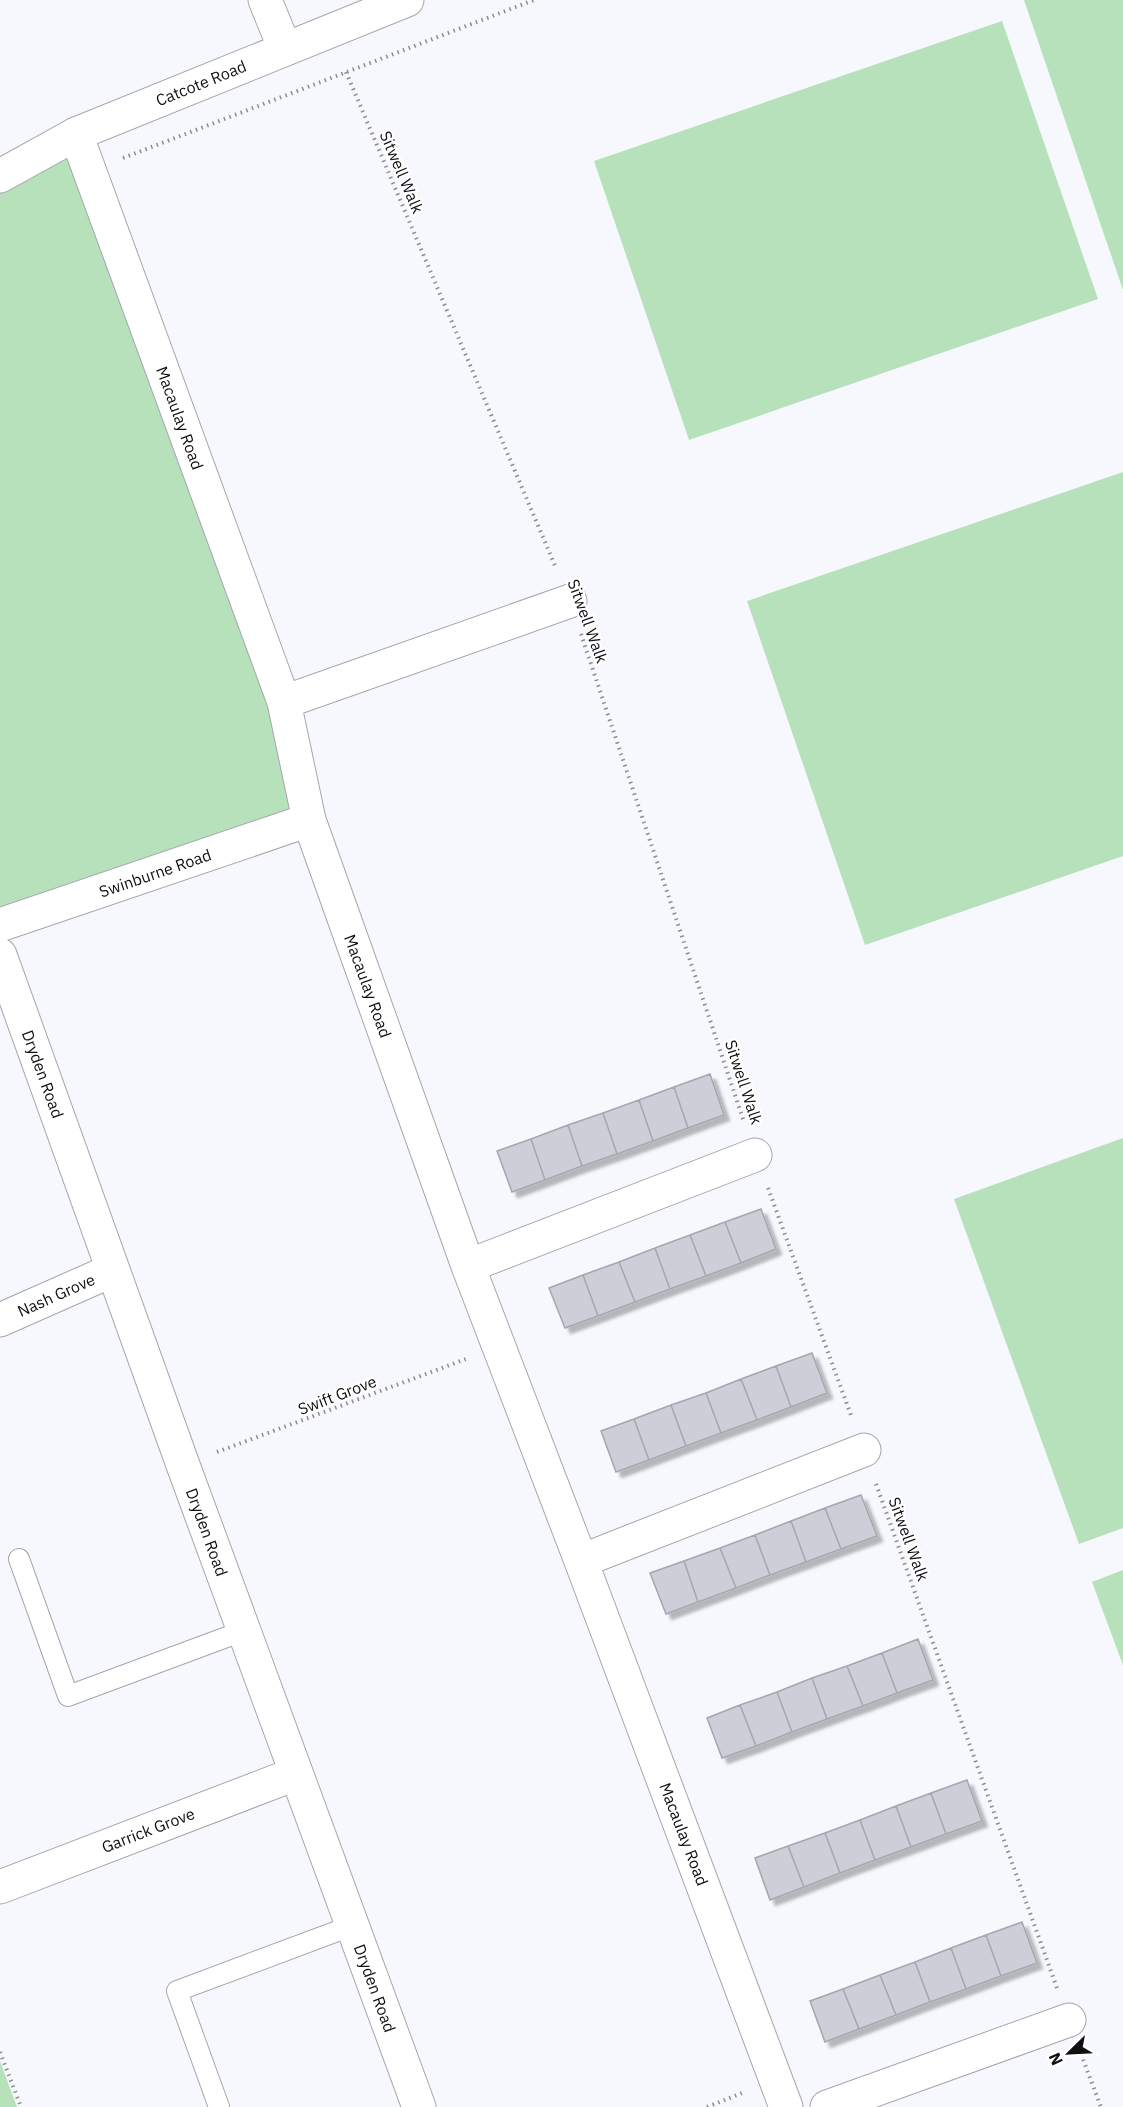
<svg xmlns="http://www.w3.org/2000/svg" width="1123" height="2107" font-family="'IBM Plex Sans',sans-serif">
<style>
.green{fill:#b6e1bb}
.building{fill:#cdced7;stroke:#a5a6af;stroke-width:1.5;filter:url(#shadow)}
.lines{fill:none;stroke-linecap:round;stroke-linejoin:round}
.service-casing{stroke:#a5a6af;stroke-width:22}
.minor-casing{stroke:#a5a6af;stroke-width:35}
.tertiary-casing{stroke:#a5a6af;stroke-width:35}
.path{stroke:#8d8d91;stroke-width:4;stroke-dasharray:1.5 4.5;stroke-linecap:butt}
.service{stroke:#fff;stroke-width:20}
.minor{stroke:#fff;stroke-width:33}
.tertiary{stroke:#fff;stroke-width:33}
.labels{text-anchor:middle;stroke-width:4.5;stroke-linejoin:round;paint-order:stroke}
.street-label{font-size:16px;fill:#0f0f12;stroke:#fff}
</style>
<defs>
<filter id="shadow"><feDropShadow dx="5.5" dy="5.5" stdDeviation="1.5" flood-color="#0004"/></filter>
</defs>
<rect width="100%" height="100%" fill="#f7f8fd"/>
<path class="green" d="M 1024,0 L 1123,0 L 1123,290 Z
M 1002,21 L 1098,299 L 689,440 L 594,161 Z
M 76,134 L 309,820 L 0,925 L 0,177 Z
M 1123,472 L 1123,856 L 865,945 L 747,601 Z
M 1123,1138 L 1123,1528 L 1079,1544 L 954,1199 Z
M 1123,1570 L 1123,1665 L 1092,1582 Z
M 0,2061 L 17,2107 L 0,2107 Z"/>
<path class="building" d="M 710,1074 L 724,1115 L 688,1128 L 674,1087 Z
M 674,1087 L 688,1128 L 653,1141 L 639,1100 Z
M 639,1100 L 653,1141 L 617,1154 L 603,1113 Z
M 603,1113 L 617,1154 L 582,1166 L 568,1125 Z
M 568,1125 L 582,1166 L 545,1180 L 531,1139 Z
M 531,1139 L 545,1180 L 512,1192 L 497,1151 Z
M 761,1209 L 776,1249 L 741,1263 L 725,1222 Z
M 725,1222 L 741,1263 L 706,1276 L 690,1235 Z
M 690,1235 L 706,1276 L 670,1289 L 655,1248 Z
M 655,1248 L 670,1289 L 635,1302 L 619,1262 Z
M 619,1262 L 635,1302 L 598,1316 L 583,1275 Z
M 583,1275 L 598,1316 L 565,1328 L 549,1288 Z
M 812,1353 L 827,1393 L 791,1407 L 776,1366 Z
M 776,1366 L 791,1407 L 757,1420 L 741,1379 Z
M 741,1379 L 757,1420 L 721,1433 L 706,1393 Z
M 706,1393 L 721,1433 L 686,1446 L 671,1405 Z
M 671,1405 L 686,1446 L 649,1460 L 634,1419 Z
M 634,1419 L 649,1460 L 616,1472 L 601,1431 Z
M 861,1495 L 877,1536 L 841,1549 L 825,1508 Z
M 825,1508 L 841,1549 L 806,1562 L 791,1521 Z
M 791,1521 L 806,1562 L 770,1575 L 755,1535 Z
M 755,1535 L 770,1575 L 736,1588 L 720,1548 Z
M 720,1548 L 736,1588 L 698,1602 L 684,1561 Z
M 684,1561 L 698,1602 L 666,1614 L 650,1573 Z
M 918,1639 L 933,1680 L 897,1693 L 882,1653 Z
M 882,1653 L 897,1693 L 863,1706 L 847,1666 Z
M 847,1666 L 863,1706 L 827,1719 L 812,1678 Z
M 812,1678 L 827,1719 L 792,1732 L 777,1692 Z
M 777,1692 L 792,1732 L 756,1746 L 740,1705 Z
M 740,1705 L 756,1746 L 722,1758 L 707,1718 Z
M 967,1780 L 982,1821 L 946,1834 L 931,1793 Z
M 931,1793 L 946,1834 L 911,1847 L 896,1806 Z
M 896,1806 L 911,1847 L 875,1860 L 860,1820 Z
M 860,1820 L 875,1860 L 840,1873 L 825,1833 Z
M 825,1833 L 840,1873 L 804,1887 L 788,1846 Z
M 788,1846 L 804,1887 L 770,1900 L 755,1858 Z
M 1022,1922 L 1037,1963 L 1001,1976 L 986,1935 Z
M 986,1935 L 1001,1976 L 966,1989 L 951,1948 Z
M 951,1948 L 966,1989 L 930,2002 L 915,1962 Z
M 915,1962 L 930,2002 L 896,2015 L 880,1975 Z
M 880,1975 L 896,2015 L 859,2029 L 843,1989 Z
M 843,1989 L 859,2029 L 825,2042 L 810,2001 Z"/>
<g class="lines">
<g class="service-casing">
<path id="service" d="M 19,1559 L 68,1696 L 243,1631
M 219,2107 L 177,1991 L 351,1926"/>
</g>
<g class="minor-casing">
<path id="minor" d="M 265,0 L 285,49
M 76,134 L 284,702 L 309,820 L 468,1266 L 581,1561 L 786,2107
M 284,702 L 570,601
M 0,925 L 309,820
M 0,955 L 183,1465 L 419,2107
M 468,1266 L 755,1155
M 0,1320 L 113,1270
M 581,1561 L 864,1450
M 0,1887 L 295,1774
M 827,2107 L 1069,2020"/>
</g>
<g class="tertiary-casing">
<path id="tertiary" d="M 0,176 L 76,134 L 407,0"/>
</g>
<path class="path" d="M 346,72 L 556,568
M 123,158 L 534,0
M 581,634 L 744,1122
M 768,1188 L 852,1418
M 217,1452 L 466,1359
M 876,1484 L 1057,1988
M 0,2052 L 21,2107
M 1081,2054 L 1101,2107
M 707,2107 L 742,2093"/>
<use href="#service" class="service"/>
<use href="#minor" class="minor"/>
<use href="#tertiary" class="tertiary"/>
</g>
<g class="labels">
<g class="street-label">
<text transform="translate(201 83) rotate(-22)" y="6">Catcote Road</text>
<text transform="translate(402 172) rotate(67)" y="6">Sitwell Walk</text>
<text transform="translate(180 418) rotate(70)" y="6">Macaulay Road</text>
<text transform="translate(588 621) rotate(70)" y="6">Sitwell Walk</text>
<text transform="translate(155 873) rotate(-19)" y="6">Swinburne Road</text>
<text transform="translate(368 986) rotate(70)" y="6">Macaulay Road</text>
<text transform="translate(43 1074) rotate(70)" y="6">Dryden Road</text>
<text transform="translate(744 1082) rotate(72)" y="6">Sitwell Walk</text>
<text transform="translate(56 1295) rotate(-24)" y="6">Nash Grove</text>
<text transform="translate(337 1395) rotate(-21)" y="6">Swift Grove</text>
<text transform="translate(207 1532) rotate(70)" y="6">Dryden Road</text>
<text transform="translate(909 1539) rotate(70)" y="6">Sitwell Walk</text>
<text transform="translate(148 1830) rotate(-21)" y="6">Garrick Grove</text>
<text transform="translate(684 1834) rotate(69)" y="6">Macaulay Road</text>
<text transform="translate(375 1988) rotate(70)" y="6">Dryden Road</text>
</g>
</g>
<g transform="translate(1069 2053) rotate(246)" stroke="#ffffff" stroke-width="4.5" paint-order="stroke">
<path d="M0-4.5L10 22L0 15L-10 22Z" fill="#0f0f12"/>
<text y="-9" font-size="16" font-weight="bold" text-anchor="middle" fill="#0f0f12">N</text>
</g>
</svg>
